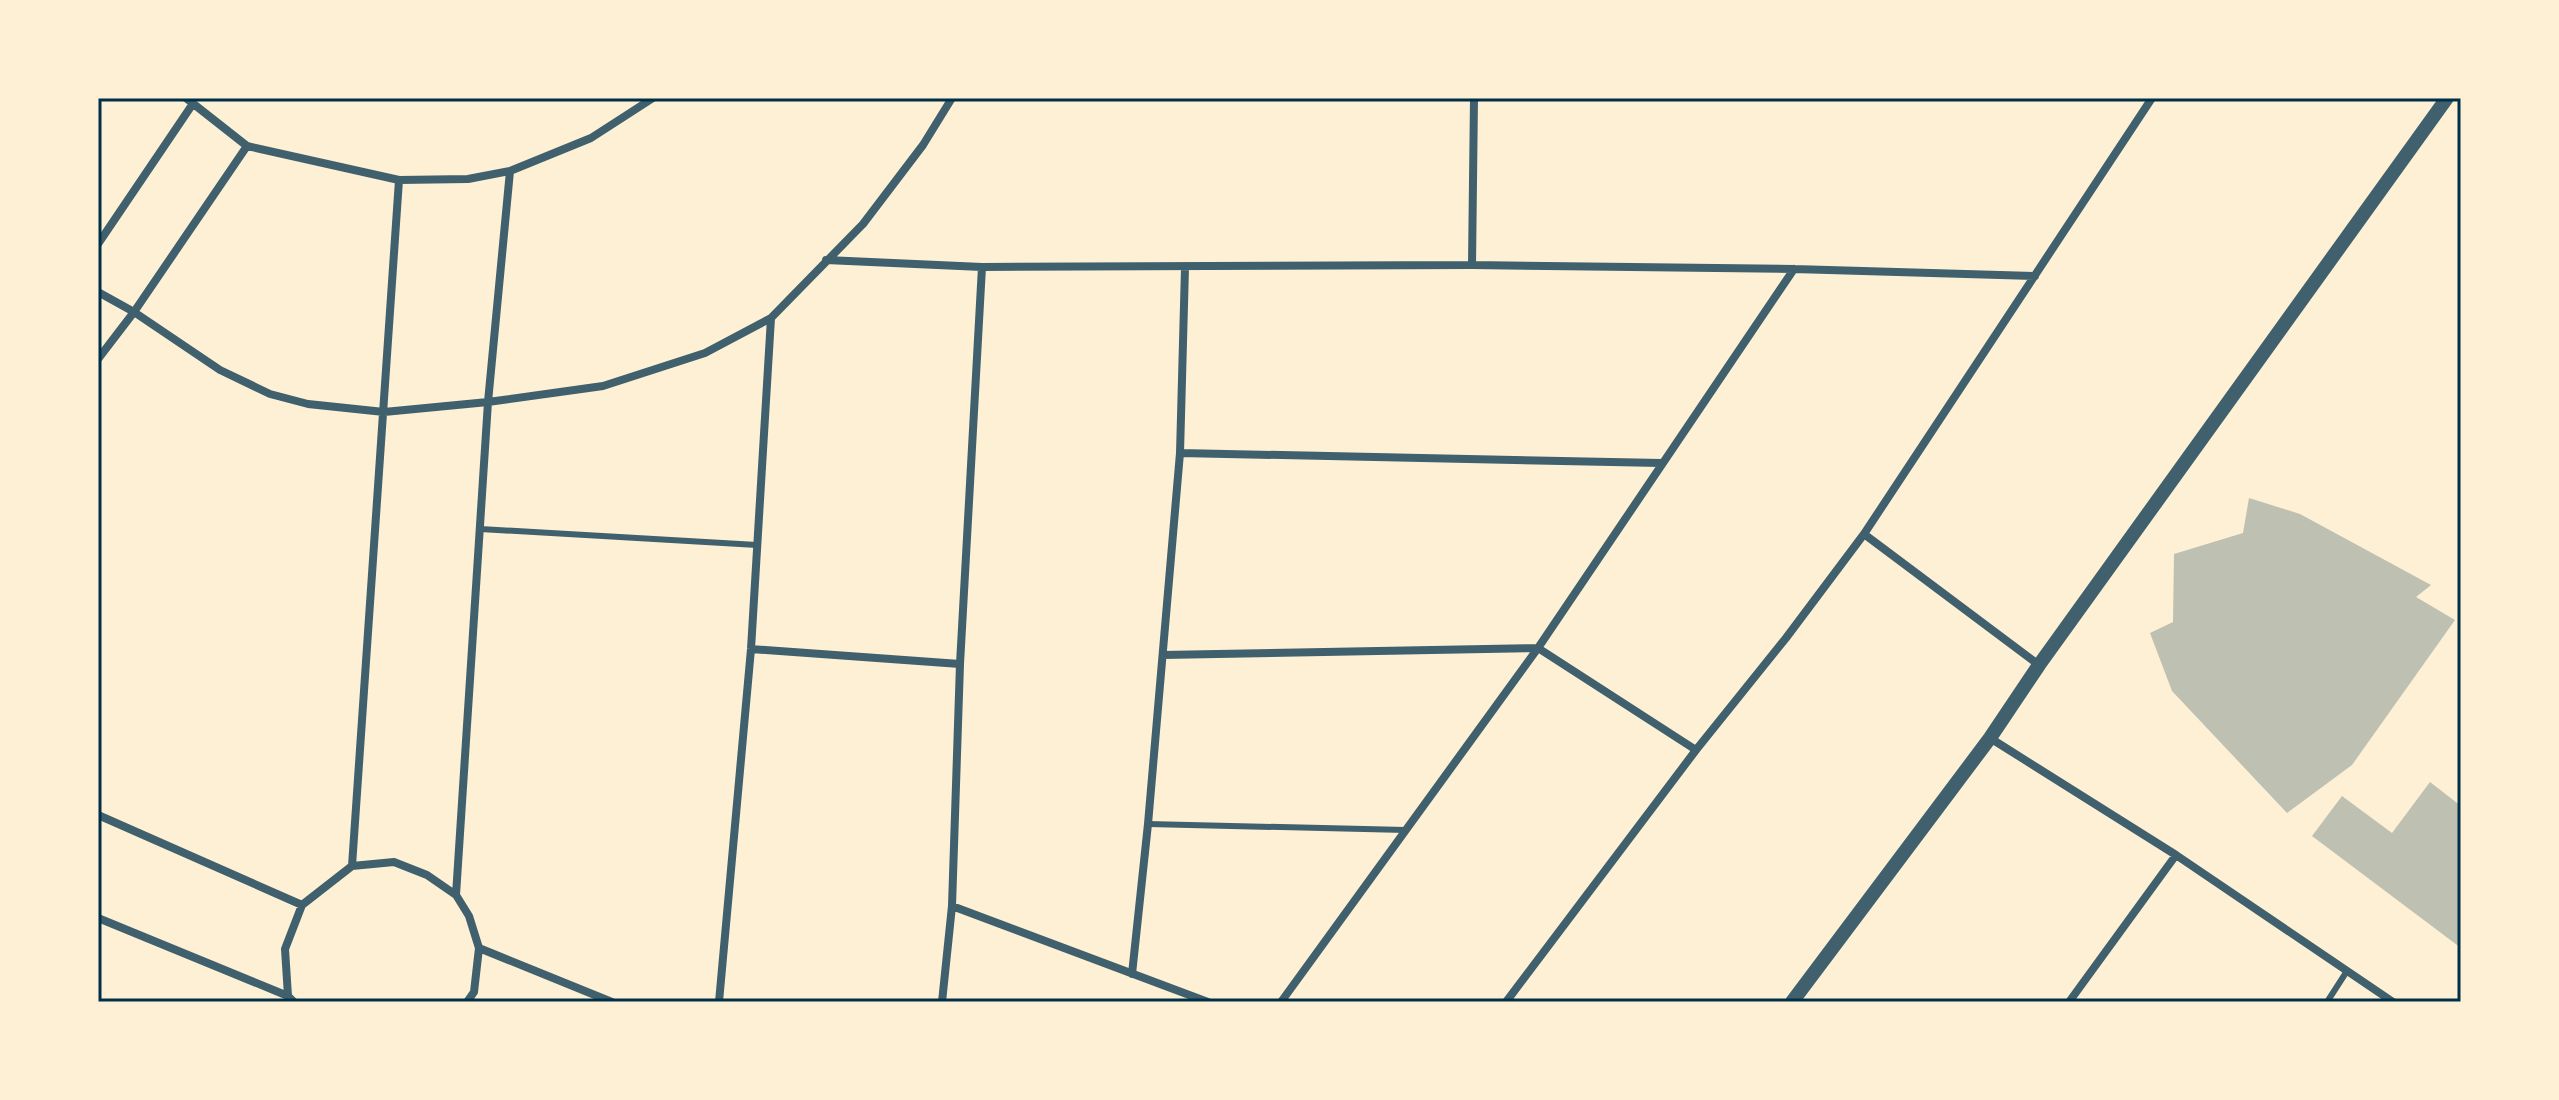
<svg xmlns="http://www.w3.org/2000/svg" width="2559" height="1100" font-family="Karla,sans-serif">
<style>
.building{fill:#bec0b2}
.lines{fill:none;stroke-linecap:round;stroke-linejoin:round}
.service{stroke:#3f606c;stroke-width:6}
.minor{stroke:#3f606c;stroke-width:8}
.tertiary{stroke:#3f606c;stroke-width:14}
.neatline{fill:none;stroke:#003049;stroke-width:3}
</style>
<rect width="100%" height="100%" fill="#fdf0d5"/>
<path class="building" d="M 2249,498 L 2300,514 L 2431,585 L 2416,597 L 2455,620 L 2352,765 L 2287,813 L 2172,691 L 2150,633 L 2173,622 L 2174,554 L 2243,533 Z
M 2430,782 L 2461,806 L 2461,948 L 2312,836 L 2342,796 L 2392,833 Z"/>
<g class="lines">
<path class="service" d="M 480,529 L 757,545
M 1148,824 L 1406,830
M 2327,1002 L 2347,971"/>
<path class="minor" d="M 186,98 L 247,146 L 399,180 L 468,179 L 510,171 L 591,138 L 653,98
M 98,244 L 192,105
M 826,260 L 982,267 L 1472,265 L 1794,269 L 2035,276
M 1472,265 L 1474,98
M 98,292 L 134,312 L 220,370 L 270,394 L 308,404 L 384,412 L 488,402 L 603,386 L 705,353 L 771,318
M 98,359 L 134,312 L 247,146
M 1180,453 L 1661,463
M 1864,534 L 2039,665
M 751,649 L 960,664
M 1163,655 L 1538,648 L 1696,750
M 1990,738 L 2176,855 L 2393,1002
M 98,815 L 302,905
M 352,866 L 399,180
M 456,895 L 488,402 L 510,171
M 952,906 L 1208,1002
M 98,918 L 288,996
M 479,948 L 612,1002
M 1132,974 L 1148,824 L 1180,453 L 1185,268
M 294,1002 L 288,996 L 285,949 L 302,905 L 352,866 L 394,862 L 427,875 L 456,895 L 469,916 L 479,948 L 474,992 L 467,1002
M 719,1002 L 751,649 L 771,318 L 863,224 L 923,145 L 952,98
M 942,1002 L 952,906 L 960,664 L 982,267
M 1281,1002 L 1538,648 L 1794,269
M 1506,1002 L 1696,750 L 1786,638 L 1864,534 L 2152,98
M 2069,1002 L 2176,855"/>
<path class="tertiary" d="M 1792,1002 L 1990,738 L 2039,665 L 2447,98"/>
</g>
<rect width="2559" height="1100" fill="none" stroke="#fdf0d5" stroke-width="200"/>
<rect x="100" y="100" width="2359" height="900" class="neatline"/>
</svg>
